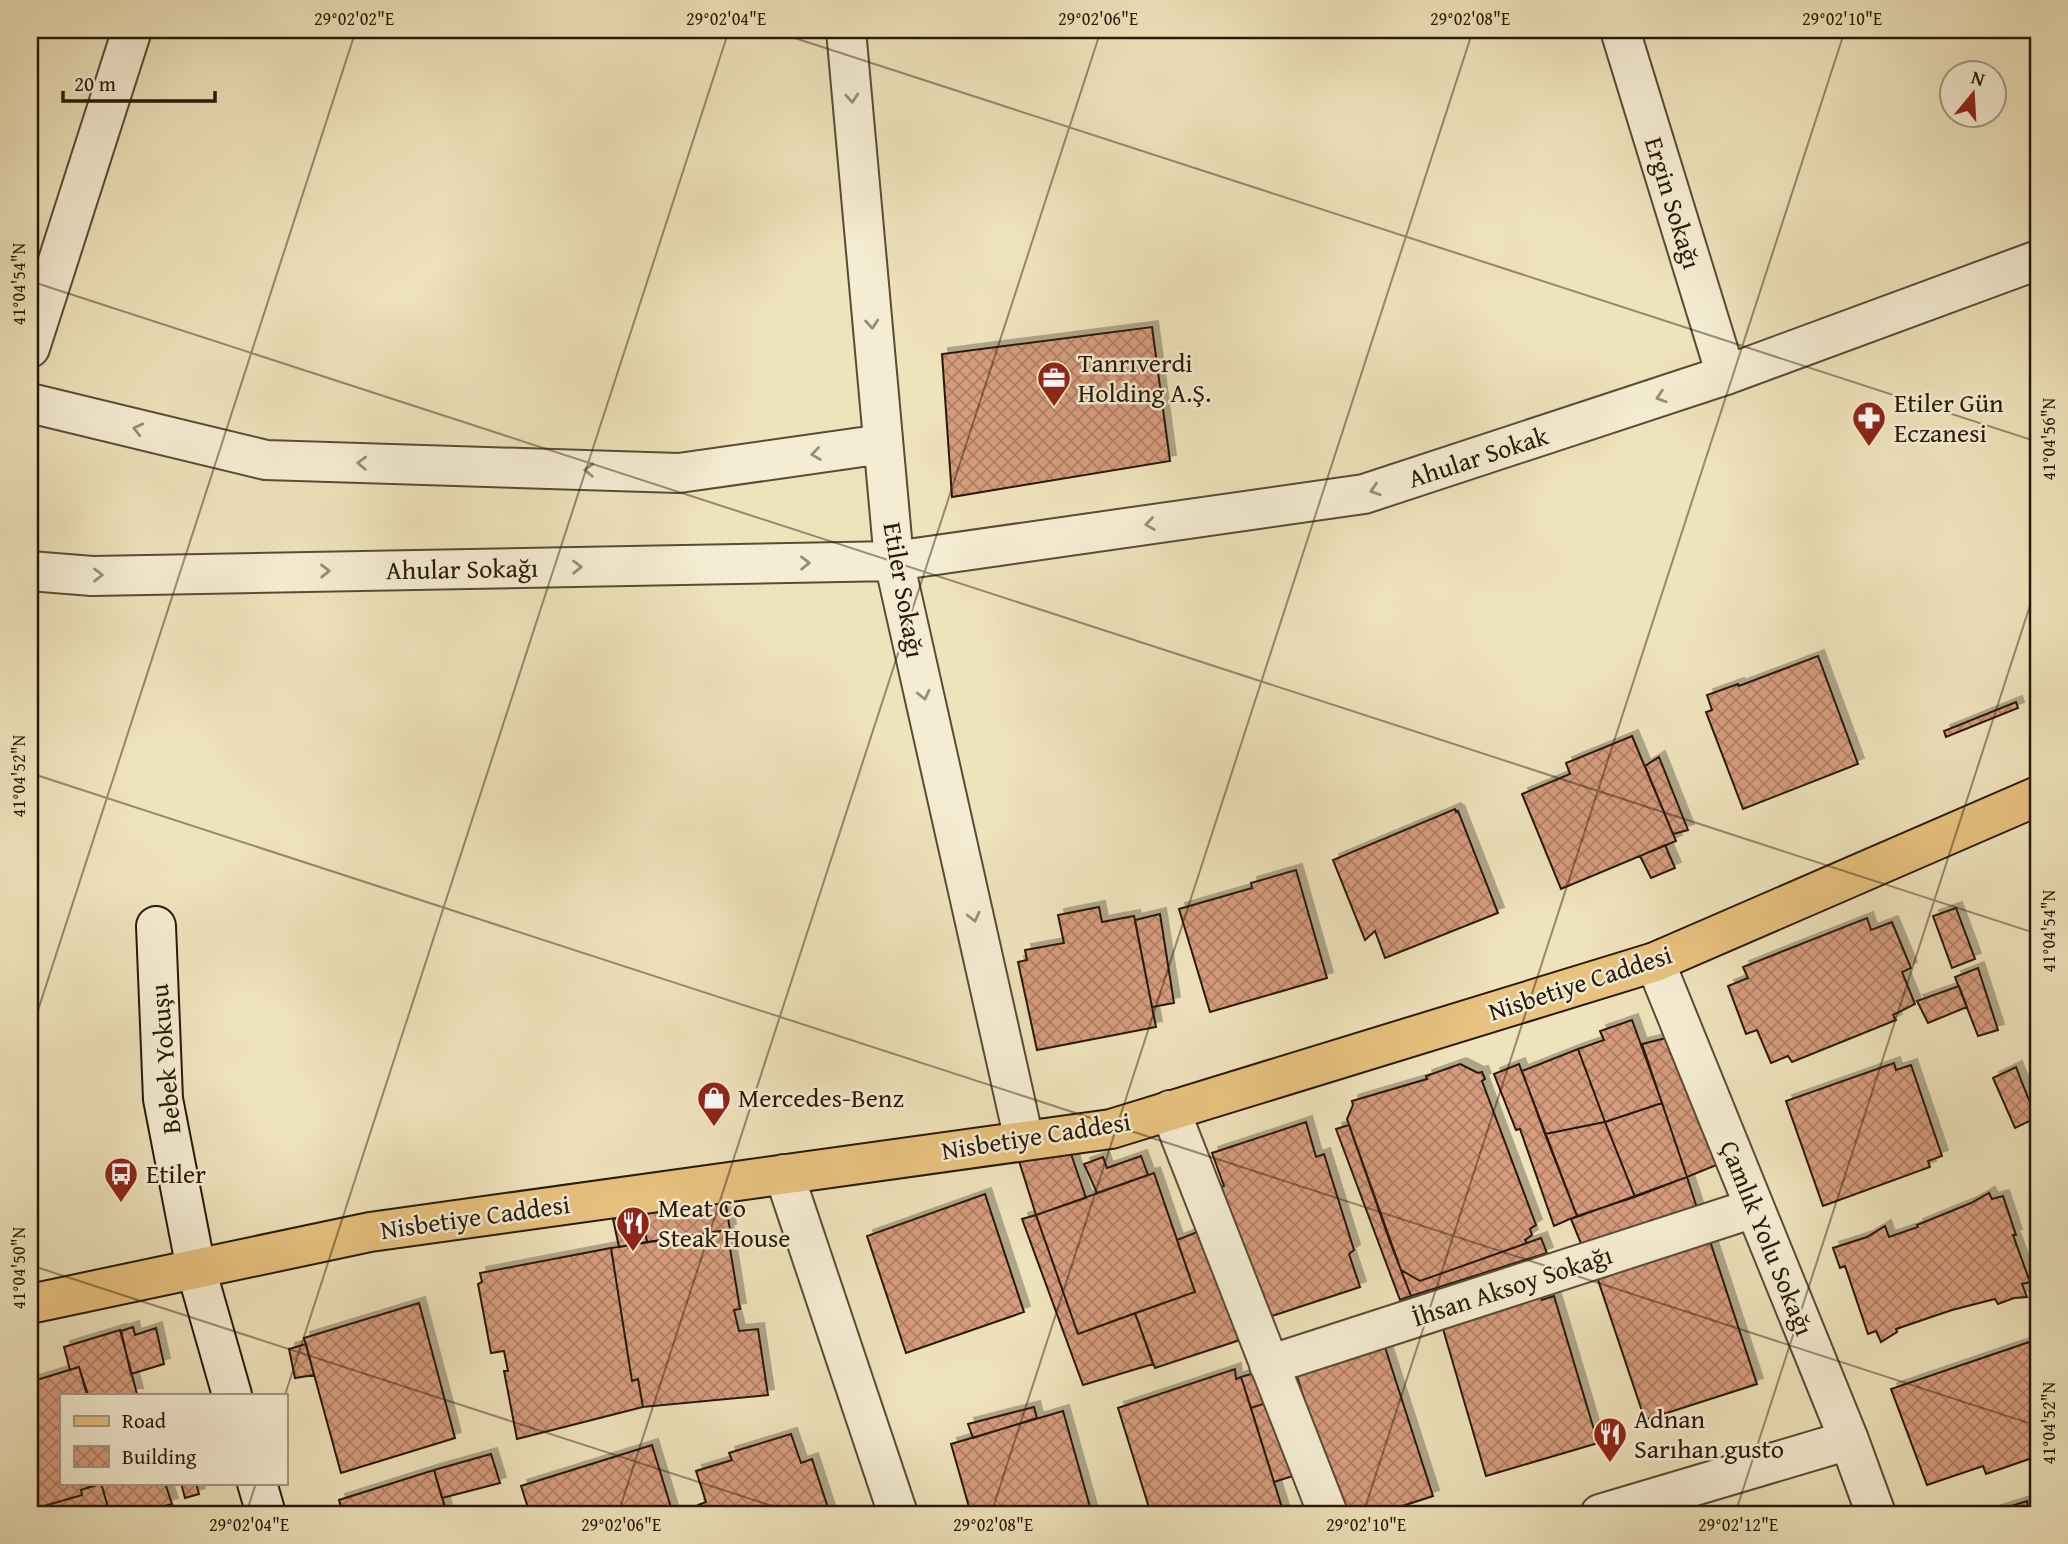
<svg xmlns="http://www.w3.org/2000/svg" width="2068" height="1544" font-family="'Gentium Book Plus',serif">
<style>
.building{fill:url(#building-cross-hatch);stroke:#29180a;stroke-width:2;filter:url(#shadow)}
.lines{fill:none;stroke-linecap:round;stroke-linejoin:round}
.street-casing{stroke:#5a4b36;stroke-width:42}
.secondary-casing{stroke:#29180a;stroke-width:42}
.primary-casing{stroke:#29180a;stroke-width:42}
.street{stroke:#f5edd3;stroke-width:38}
.secondary{stroke:#f5edd3;stroke-width:38}
.primary{stroke:#e8c27e;stroke-width:38}
.oneway{stroke:#998d79}
.ticks{fill:none;stroke:#29180a;stroke-width:2;stroke-opacity:0.45}
.labels{text-anchor:middle;stroke-width:5;stroke-linejoin:round;paint-order:stroke}
.street-label{font-size:26px;fill:#29180a;stroke:#f5edd3}
.poi-label{font-size:26px;fill:#29180a;stroke:#f5edd3;text-anchor:start}
.neatline{fill:none;stroke:#29180a;stroke-width:2.5}
.ticks-label{font-size:18px;text-anchor:middle;fill:#29180a}
</style>
<defs>
<pattern id="building-cross-hatch" width="8" height="8" patternUnits="userSpaceOnUse" patternTransform="scale(1.75)"><rect width="8" height="8" fill="#d69c7d"/><path d="M0 0l8 8M0 8l8-8" fill="none" stroke="#ae7e65"/></pattern>
<filter id="shadow"><feDropShadow dx="6" dy="-6" stdDeviation="0" flood-color="#0004"/></filter>
</defs>
<rect width="100%" height="100%" fill="#efe3bc"/>
<filter id="stains"><feTurbulence type="fractalNoise" baseFrequency=".00286" numOctaves="4"/><feColorMatrix values="0 0 0 0 .2 0 0 0 0 .09 0 0 0 0 .02 0 0 0 .5 -.17"/></filter>
<radialGradient id="worn" r=".72"><stop offset=".6" stop-color="#630" stop-opacity="0"/><stop offset="1" stop-color="#630" stop-opacity=".3"/></radialGradient>
<path class="building" d="M 1152,327 L 1170,461 L 952,497 L 942,354 Z
M 1818,656 L 1858,764 L 1743,809 L 1706,712 L 1712,710 L 1707,695 L 1738,684 L 1739,686 Z
M 2016,702 L 2018,708 L 1946,737 L 1944,731 Z
M 1632,736 L 1676,841 L 1561,889 L 1522,794 L 1570,774 L 1566,763 Z
M 1659,757 L 1688,830 L 1673,834 L 1645,766 Z
M 1455,809 L 1456,812 L 1458,811 L 1498,913 L 1385,958 L 1375,931 L 1365,940 L 1333,860 Z
M 1665,845 L 1675,868 L 1651,878 L 1640,856 Z
M 1296,870 L 1327,978 L 1210,1012 L 1179,909 L 1252,888 L 1251,883 Z
M 1099,907 L 1102,922 L 1134,916 L 1156,1027 L 1037,1050 L 1018,962 L 1027,960 L 1025,950 L 1064,943 L 1058,915 Z
M 1956,908 L 1975,959 L 1952,968 L 1933,916 Z
M 1160,914 L 1174,1003 L 1152,1007 L 1135,920 Z
M 1867,918 L 1871,930 L 1892,922 L 1911,968 L 1902,972 L 1915,1004 L 1893,1015 L 1896,1020 L 1792,1062 L 1788,1056 L 1771,1063 L 1757,1030 L 1746,1034 L 1728,986 L 1748,978 L 1743,967 Z
M 1978,968 L 1998,1030 L 1978,1036 L 1955,977 Z
M 1959,986 L 1967,1007 L 1928,1023 L 1917,1001 Z
M 1632,1020 L 1662,1103 L 1605,1122 L 1578,1049 L 1604,1040 L 1600,1031 Z
M 1674,1036 L 1719,1164 L 1687,1177 L 1642,1044 Z
M 1578,1049 L 1605,1122 L 1545,1134 L 1522,1071 Z
M 1894,1063 L 1896,1070 L 1911,1065 L 1942,1156 L 1928,1161 L 1930,1167 L 1823,1206 L 1786,1101 Z
M 1460,1064 L 1478,1073 L 1482,1072 L 1485,1079 L 1482,1081 L 1536,1225 L 1530,1229 L 1532,1235 L 1525,1240 L 1527,1243 L 1420,1281 L 1401,1270 L 1347,1119 L 1353,1105 L 1352,1101 L 1427,1079 L 1426,1076 Z
M 1519,1064 L 1577,1216 L 1554,1226 L 1520,1129 L 1516,1130 L 1494,1074 Z
M 2016,1067 L 2036,1118 L 2015,1128 L 1993,1078 Z
M 1662,1103 L 1687,1177 L 1635,1197 L 1605,1122 Z
M 1306,1122 L 1316,1157 L 1324,1154 L 1354,1250 L 1349,1254 L 1360,1287 L 1266,1318 L 1237,1228 L 1230,1231 L 1217,1189 L 1224,1186 L 1212,1153 Z
M 1605,1122 L 1635,1197 L 1577,1216 L 1545,1134 Z
M 1349,1125 L 1390,1242 L 1411,1296 L 1400,1300 L 1336,1129 Z
M 1070,1151 L 1086,1198 L 1036,1215 L 1019,1161 Z
M 1141,1156 L 1148,1175 L 1097,1193 L 1084,1164 L 1103,1157 L 1107,1168 Z
M 1154,1173 L 1195,1292 L 1078,1334 L 1036,1215 Z
M 1687,1177 L 1698,1211 L 1582,1246 L 1571,1219 Z
M 1989,1193 L 1992,1199 L 2003,1196 L 2016,1235 L 2013,1235 L 2030,1282 L 2022,1284 L 2027,1297 L 2014,1298 L 1998,1304 L 1995,1299 L 1952,1310 L 1896,1329 L 1897,1332 L 1881,1342 L 1876,1331 L 1868,1334 L 1845,1266 L 1840,1268 L 1833,1248 L 1867,1237 L 1885,1226 L 1889,1237 L 1918,1227 L 1917,1225 L 1971,1203 Z
M 985,1194 L 1024,1312 L 906,1353 L 867,1236 Z
M 725,1200 L 730,1230 L 647,1242 L 642,1214 L 648,1214 L 646,1208 Z
M 642,1215 L 647,1242 L 619,1247 L 613,1219 Z
M 1036,1215 L 1078,1334 L 1135,1313 L 1153,1364 L 1083,1385 L 1022,1219 Z
M 1207,1228 L 1246,1338 L 1155,1368 L 1135,1313 L 1195,1292 L 1177,1240 Z
M 727,1230 L 740,1309 L 734,1310 L 739,1331 L 758,1329 L 768,1395 L 643,1407 L 638,1379 L 632,1381 L 611,1248 Z
M 1708,1235 L 1757,1384 L 1645,1420 L 1596,1274 Z
M 1541,1238 L 1547,1253 L 1411,1296 L 1401,1270 L 1420,1281 Z
M 611,1248 L 632,1381 L 638,1379 L 643,1407 L 517,1439 L 504,1371 L 508,1371 L 504,1351 L 491,1353 L 478,1284 L 482,1282 L 480,1273 Z
M 1539,1292 L 1542,1300 L 1554,1296 L 1598,1443 L 1486,1476 L 1443,1329 L 1452,1326 L 1450,1320 Z
M 419,1303 L 455,1438 L 341,1473 L 304,1338 Z
M 133,1327 L 135,1335 L 156,1328 L 164,1364 L 131,1374 L 121,1331 Z
M 120,1330 L 137,1394 L 87,1395 L 79,1367 L 70,1370 L 64,1347 Z
M 1381,1335 L 1433,1496 L 1378,1514 L 1341,1514 L 1327,1475 L 1293,1363 Z
M 2038,1339 L 2038,1456 L 1986,1474 L 1983,1466 L 1927,1485 L 1891,1389 Z
M 306,1344 L 314,1375 L 295,1378 L 289,1349 Z
M 79,1367 L 88,1395 L 61,1395 L 61,1483 L 103,1483 L 81,1490 L 82,1495 L 30,1510 L 30,1382 Z
M 1235,1369 L 1236,1379 L 1241,1377 L 1284,1514 L 1151,1514 L 1118,1408 Z
M 1265,1370 L 1275,1400 L 1251,1408 L 1241,1377 Z
M 1275,1400 L 1299,1474 L 1274,1482 L 1251,1408 Z
M 1034,1407 L 1037,1418 L 973,1438 L 968,1424 Z
M 1063,1411 L 1092,1514 L 971,1514 L 951,1444 Z
M 791,1434 L 801,1463 L 812,1459 L 830,1514 L 702,1514 L 698,1505 L 706,1502 L 696,1471 L 732,1460 L 729,1453 Z
M 652,1445 L 673,1514 L 530,1514 L 521,1486 Z
M 491,1454 L 500,1483 L 442,1498 L 434,1470 Z
M 434,1470 L 447,1514 L 343,1514 L 339,1500 Z
M 101,1483 L 165,1483 L 172,1504 L 165,1506 L 167,1514 L 110,1514 Z
M 101,1483 L 110,1514 L 30,1514 L 30,1510 L 82,1495 L 81,1490 Z
M 181,1483 L 196,1483 L 199,1494 L 185,1498 Z
M 2027,1501 L 2028,1508 L 2038,1505 L 2038,1514 L 1986,1514 Z"/>
<g class="lines">
<g class="street-casing">
<path id="street" d="M 846,30 L 894,561 L 1024,1140
M 1620,30 L 1726,375
M 30,348 L 132,30
M 30,403 L 266,460 L 679,473 L 883,444
M 30,571 L 92,576 L 894,561 L 1364,494 L 1726,375 L 2038,260
M 1655,962 L 1849,1440 L 1876,1514
M 1170,1110 L 1328,1514
M 784,1174 L 898,1514
M 1269,1365 L 1754,1208
M 1600,1514 L 1849,1440"/>
</g>
<g class="secondary-casing">
<path id="secondary" d="M 156,926 L 163,1099 L 196,1269 L 232,1395
M 257,1483 L 266,1514"/>
</g>
<g class="primary-casing">
<path id="primary" d="M 30,1304 L 370,1232 L 1111,1129 L 1655,962 L 2038,796"/>
</g>
<use href="#street" class="street"/>
<use href="#secondary" class="secondary"/>
<use href="#primary" class="primary"/>
</g>
<defs><path id="oneway-chevron" d="M-2-3.5L2.5 0L-2 3.5" fill="none" stroke-width="1.6" stroke-linecap="round" stroke-linejoin="round" transform="scale(1.75)"/></defs>
<g class="oneway">
<use href="#oneway-chevron" transform="translate(852 98) rotate(85)"/>
<use href="#oneway-chevron" transform="translate(872 324) rotate(85)"/>
<use href="#oneway-chevron" transform="translate(1661 397) rotate(162)"/>
<use href="#oneway-chevron" transform="translate(138 429) rotate(-166)"/>
<use href="#oneway-chevron" transform="translate(816 454) rotate(172)"/>
<use href="#oneway-chevron" transform="translate(362 463) rotate(-178)"/>
<use href="#oneway-chevron" transform="translate(589 470) rotate(-178)"/>
<use href="#oneway-chevron" transform="translate(1375 490) rotate(162)"/>
<use href="#oneway-chevron" transform="translate(1150 524) rotate(172)"/>
<use href="#oneway-chevron" transform="translate(805 563) rotate(-1)"/>
<use href="#oneway-chevron" transform="translate(577 567) rotate(-1)"/>
<use href="#oneway-chevron" transform="translate(325 571) rotate(-1)"/>
<use href="#oneway-chevron" transform="translate(98 575)"/>
<use href="#oneway-chevron" transform="translate(924 695) rotate(77)"/>
<use href="#oneway-chevron" transform="translate(974 917) rotate(77)"/>
</g>
<path class="ticks" d="M 770,30 L 2038,442M 30,281 L 2038,934M 30,773 L 2038,1426M 30,1035 L 356,30M 30,1265 L 797,1514M 285,1395 L 729,30M 246,1514 L 256,1483M 618,1514 L 1101,30M 991,1514 L 1473,30M 1363,1514 L 1845,30M 1735,1514 L 2038,581"/>
<defs>
<g id="office-pin" transform="scale(1.75)"><path d="M0 17L-7.5 6A9.5 9.5 0 1 1 7.5 6Z" fill="#8f2418" stroke="#f5edd3"/><path d="M-6-3h4V-5.5h4V-3h4V5H-6ZM-1-4.5V-3h2v-1.5ZM-6 0V1H6V0Z" fill="#fff"/></g>
<g id="pharmacy-pin" transform="scale(1.75)"><path d="M0 17L-7.5 6A9.5 9.5 0 1 1 7.5 6Z" fill="#8f2418" stroke="#f5edd3"/><path d="M-2-6h4v4h4v4h-4v4h-4v-4h-4v-4h4Z" fill="#fff"/></g>
<g id="shop-pin" transform="scale(1.75)"><path d="M0 17L-7.5 6A9.5 9.5 0 1 1 7.5 6Z" fill="#8f2418" stroke="#f5edd3"/><path d="M-5-2.5h2.3a2.7 3.5 0 0 1 5.4 0H5L5.5 6h-11ZM-1.5-2.5h3a1.5 2.3 0 0 0-3 0Z" fill="#fff"/></g>
<g id="bus-pin" transform="scale(1.75)"><path d="M0 17L-7.5 6A9.5 9.5 0 1 1 7.5 6Z" fill="#8f2418" stroke="#f5edd3"/><path d="M-5-6H5V4H4V6H2V4H-2V6H-4V4H-5ZM-3.5-4V0h7V-4ZM-3.5 1.2v1.5H-2V1.2ZM2 1.2v1.5H3.5V1.2Z" fill="#fff"/></g>
<g id="restaurant-pin" transform="scale(1.75)"><path d="M0 17L-7.5 6A9.5 9.5 0 1 1 7.5 6Z" fill="#8f2418" stroke="#f5edd3"/><path d="M-5-6h1v4h1v-4h1v4h1v-4h1v5L-1.5 .5V6h-2V.5L-5-1ZM5-6V6H3V1.5H1.5Q1.5-4 5-6Z" fill="#fff"/></g>
</defs>
<g fill-rule="evenodd">
<use href="#office-pin" x="1054" y="378"/>
<use href="#pharmacy-pin" x="1869" y="418"/>
<use href="#shop-pin" x="714" y="1098"/>
<use href="#bus-pin" x="121" y="1174"/>
<use href="#restaurant-pin" x="633" y="1223"/>
<use href="#restaurant-pin" x="1610" y="1434"/>
</g>
<g class="labels">
<g class="street-label">
<text transform="translate(1673 203) rotate(73)" y="9">Ergin Sokağı</text>
<text transform="translate(1478 457) rotate(-18)" y="9">Ahular Sokak</text>
<text transform="translate(462 569) rotate(-1)" y="9">Ahular Sokağı</text>
<text transform="translate(904 590) rotate(80)" y="9">Etiler Sokağı</text>
<text transform="translate(1580 983) rotate(-18)" y="9">Nisbetiye Caddesi</text>
<text transform="translate(165 1059) rotate(-95)" y="9">Bebek Yokuşu</text>
<text transform="translate(1036 1136) rotate(-9)" y="9">Nisbetiye Caddesi</text>
<text transform="translate(475 1217) rotate(-8)" y="9">Nisbetiye Caddesi</text>
<text transform="translate(1767 1238) rotate(68)" y="9">Çamlık Yolu Sokağı</text>
<text transform="translate(1512 1286) rotate(-18)" y="9">İhsan Aksoy Sokağı</text>
</g>
<g class="poi-label">
<text x="1078" y="372">Tanrıverdi<tspan x="1078" dy="30">Holding A.Ş.</tspan></text>
<text x="1894" y="412">Etiler Gün<tspan x="1894" dy="30">Eczanesi</tspan></text>
<text x="738" y="1107">Mercedes-Benz</text>
<text x="146" y="1183">Etiler</text>
<text x="658" y="1217">Meat Co<tspan x="658" dy="30">Steak House</tspan></text>
<text x="1634" y="1428">Adnan<tspan x="1634" dy="30">Sarıhan gusto</tspan></text>
</g>
</g>
<rect width="2068" height="1544" fill="none" stroke="#efe3bc" stroke-width="77"/>
<rect x="60" y="1394" width="228" height="91" fill="#f5edd3" stroke="#a39883" stroke-width="2"/>
<rect x="74" y="1416" width="35" height="10" fill="#e8c27e" stroke="#a39883" stroke-width="2"/>
<text x="122" y="1428" font-size="21" fill="#29180a">Road</text>
<rect x="74" y="1446" width="35" height="21" fill="url(#building-cross-hatch)" stroke="#a39883" stroke-width="2"/>
<text x="122" y="1464" font-size="21" fill="#29180a">Building</text>
<g transform="translate(1973 94) rotate(18)"><circle r="33" fill="#f5edd3" stroke="#a39883" stroke-width="2"/>
<path d="M0-5L12 26L0 18L-12 26Z" fill="#8f2418"/>
<text y="-10" font-size="19" font-weight="bold" text-anchor="middle" fill="#29180a">N</text>
</g>
<path d="M63 91v10h152v-10" fill="none" stroke="#29180a" stroke-width="3.5"/>
<text x="74" y="91" font-size="21" fill="#29180a" stroke="#f5edd3" stroke-width="5" paint-order="stroke">20 m</text>
<rect x="38" y="38" width="1992" height="1468" class="neatline"/>
<g class="ticks-label">
<text x="354" y="25">29°02'02"E</text>
<text x="726" y="25">29°02'04"E</text>
<text x="1098" y="25">29°02'06"E</text>
<text x="1470" y="25">29°02'08"E</text>
<text x="1842" y="25">29°02'10"E</text>
<text transform="translate(19 284) rotate(-90)" y="6">41°04'54"N</text>
<text transform="translate(2049 439) rotate(-90)" y="6">41°04'56"N</text>
<text transform="translate(19 776) rotate(-90)" y="6">41°04'52"N</text>
<text transform="translate(2049 931) rotate(-90)" y="6">41°04'54"N</text>
<text transform="translate(19 1268) rotate(-90)" y="6">41°04'50"N</text>
<text transform="translate(2049 1423) rotate(-90)" y="6">41°04'52"N</text>
<text x="249" y="1531">29°02'04"E</text>
<text x="621" y="1531">29°02'06"E</text>
<text x="993" y="1531">29°02'08"E</text>
<text x="1366" y="1531">29°02'10"E</text>
<text x="1738" y="1531">29°02'12"E</text>
</g>
<rect width="100%" height="100%" filter="url(#stains)"/>
<rect width="100%" height="100%" fill="url(#worn)"/>
</svg>
